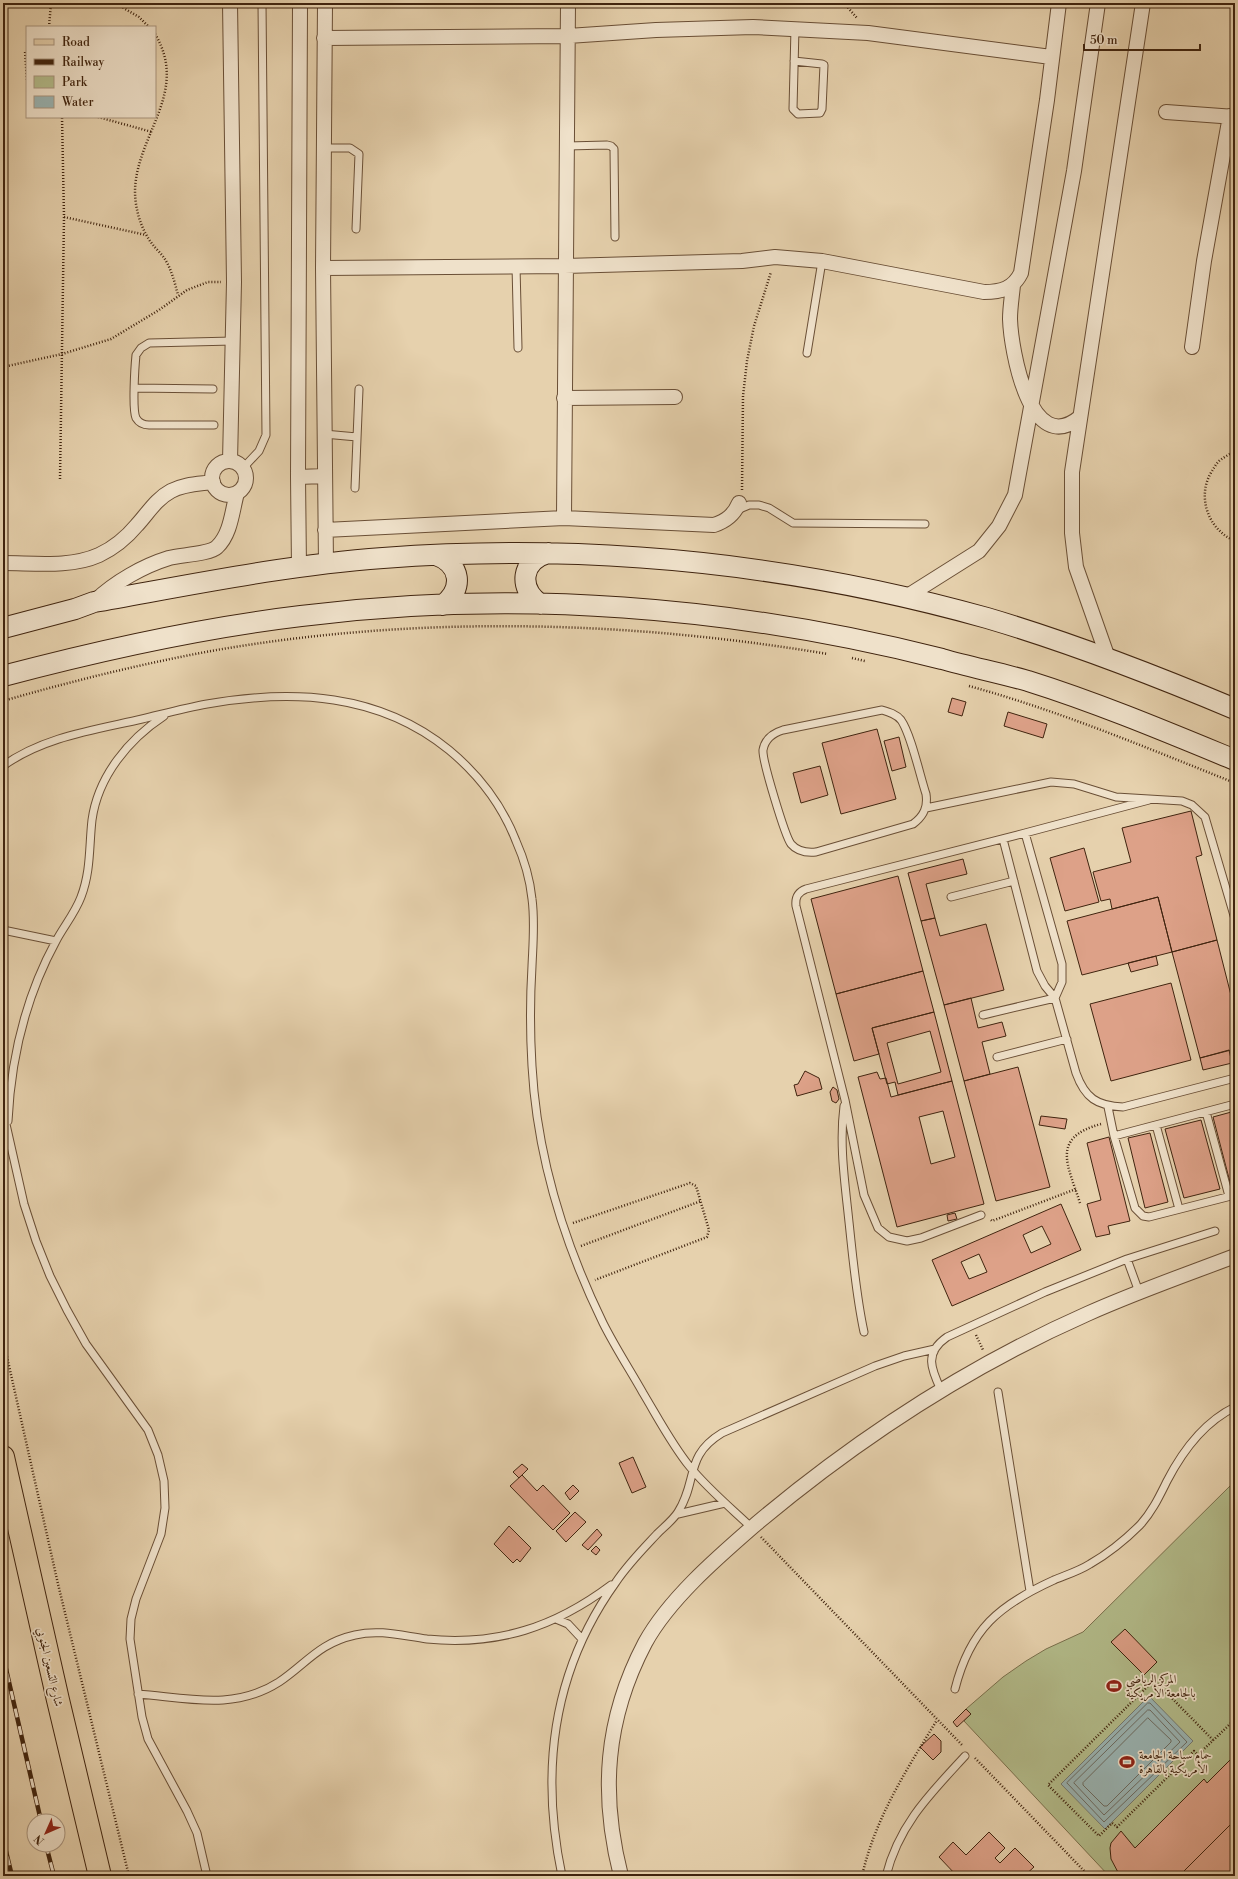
<svg xmlns="http://www.w3.org/2000/svg" width="1238" height="1879" font-family="'Libre Bodoni',Amiri,serif">
<style>
.green{fill:#b3bc8b;stroke:#7a704d}
.water{fill:#9ab5b4;stroke:#767b72}
.lines{fill:none;stroke-linecap:round;stroke-linejoin:round}
.shore{stroke:#6d6c62;stroke-width:1}
.building{fill:#dda188;stroke:#40240f;fill-rule:evenodd}
.lane-casing{stroke:#6a4f36;stroke-width:9}
.street-casing{stroke:#6a4f36;stroke-width:16}
.secondary-casing{stroke:#40240f;stroke-width:22}
.primary-casing{stroke:#40240f;stroke-width:24}
.path{stroke:#40240f;stroke-width:2.5;stroke-dasharray:1 2;stroke-linecap:butt}
.lane{stroke:#efe1ca;stroke-width:7}
.street{stroke:#efe1ca;stroke-width:14}
.secondary{stroke:#efe1ca;stroke-width:20}
.primary{stroke:#e6d1ad;stroke-width:22}
.rail-casing{stroke:#40240f;stroke-width:4.5}
.rail{stroke:#efe1ca;stroke-width:3;stroke-dasharray:9;stroke-linecap:butt}
.labels{text-anchor:middle;stroke-width:3.5;stroke-linejoin:round;paint-order:stroke}
.street-label{font-size:12px;fill:#40240f;stroke:#efe1ca}
.poi-label{font-size:12px;fill:#40240f;stroke:#efe1ca;text-anchor:start}
</style>
<rect width="100%" height="100%" fill="#e6d1ad"/>
<filter id="stains"><feTurbulence type="fractalNoise" baseFrequency=".005" numOctaves="4"/><feColorMatrix values="0 0 0 0 .2 0 0 0 0 .09 0 0 0 0 .02 0 0 0 .5 -.17"/></filter>
<radialGradient id="worn" r=".72"><stop offset=".6" stop-color="#630" stop-opacity="0"/><stop offset="1" stop-color="#630" stop-opacity=".3"/></radialGradient>
<path class="green" d="M 1235,1481 L 1235,1876 L 1109,1876 L 964,1721 L 971,1714 L 966,1709 L 1003,1677 L 1026,1661 L 1046,1649 L 1083,1632 Z"/>
<path class="water" d="M 1149,1696 L 1193,1741 L 1105,1829 L 1061,1784 Z"/>
<g class="lines">
<path class="shore" d="M 1148,1703 L 1150,1703 L 1187,1742 L 1104,1822 L 1067,1783 Z
M 1148,1710 L 1150,1710 L 1180,1742 L 1104,1815 L 1074,1783 Z
M 1148,1718 L 1171,1740 L 1171,1742 L 1107,1806 L 1104,1806 L 1083,1785 L 1083,1783 Z"/>
</g>
<path class="building" d="M 952,698 L 966,702 L 962,716 L 948,712 Z
M 1008,712 L 1047,724 L 1043,738 L 1004,726 Z
M 877,729 L 896,799 L 841,814 L 822,743 Z
M 899,737 L 906,767 L 892,771 L 884,741 Z
M 820,766 L 828,795 L 801,803 L 793,773 Z
M 1191,811 L 1202,855 L 1196,857 L 1217,940 L 1172,952 L 1158,897 L 1112,909 L 1110,899 L 1101,901 L 1093,872 L 1131,862 L 1122,828 Z
M 1084,848 L 1099,902 L 1065,911 L 1050,858 Z
M 963,859 L 967,874 L 926,884 L 935,918 L 921,921 L 908,873 Z
M 898,876 L 923,971 L 836,994 L 811,899 Z
M 1158,897 L 1172,952 L 1082,975 L 1067,921 Z
M 935,918 L 940,936 L 986,924 L 1004,990 L 944,1005 L 921,921 Z
M 1217,940 L 1235,1011 L 1235,1049 L 1200,1058 L 1172,952 Z
M 1156,956 L 1158,965 L 1131,972 L 1128,963 Z
M 923,971 L 934,1012 L 872,1028 L 879,1054 L 854,1061 L 836,994 Z
M 1171,983 L 1191,1060 L 1111,1081 L 1090,1004 Z
M 971,998 L 978,1028 L 1002,1022 L 1006,1036 L 982,1042 L 990,1074 L 964,1081 L 944,1005 Z
M 934,1012 L 952,1081 L 898,1095 L 895,1082 L 887,1084 L 872,1028 ZM 930,1031 L 941,1072 L 898,1084 L 887,1043 Z
M 1229,1050 L 1232,1063 L 1203,1070 L 1200,1058 Z
M 1018,1067 L 1050,1187 L 996,1201 L 964,1081 Z
M 805,1071 L 819,1078 L 822,1089 L 797,1096 L 794,1085 L 798,1084 Z
M 877,1072 L 880,1079 L 886,1078 L 891,1097 L 952,1081 L 984,1204 L 897,1227 L 858,1077 ZM 943,1111 L 955,1157 L 931,1164 L 919,1117 Z
M 833,1087 L 837,1090 L 839,1099 L 836,1103 L 832,1101 L 830,1092 Z
M 1235,1111 L 1235,1185 L 1231,1186 L 1213,1117 Z
M 1041,1116 L 1067,1119 L 1065,1129 L 1039,1125 Z
M 1201,1120 L 1220,1189 L 1184,1198 L 1165,1129 Z
M 1150,1133 L 1168,1202 L 1145,1208 L 1128,1138 Z
M 1109,1137 L 1130,1221 L 1108,1226 L 1110,1234 L 1096,1237 L 1087,1204 L 1101,1200 L 1087,1143 Z
M 1061,1204 L 1081,1250 L 952,1306 L 932,1260 ZM 1042,1226 L 1051,1244 L 1031,1253 L 1023,1235 ZM 979,1254 L 987,1272 L 969,1279 L 961,1262 Z
M 955,1213 L 957,1219 L 948,1221 L 947,1215 Z
M 633,1457 L 646,1487 L 632,1493 L 619,1463 Z
M 522,1464 L 528,1469 L 519,1478 L 513,1472 Z
M 522,1475 L 537,1491 L 543,1485 L 570,1513 L 553,1530 L 510,1486 Z
M 573,1485 L 579,1491 L 570,1500 L 565,1493 Z
M 575,1512 L 586,1522 L 566,1542 L 556,1531 Z
M 509,1526 L 531,1548 L 520,1562 L 517,1559 L 513,1563 L 494,1544 Z
M 597,1529 L 602,1535 L 588,1550 L 582,1545 Z
M 596,1546 L 600,1550 L 596,1555 L 591,1551 Z
M 1125,1629 L 1157,1662 L 1144,1675 L 1111,1642 Z
M 966,1709 L 971,1714 L 957,1727 L 953,1722 Z
M 934,1734 L 941,1741 L 941,1752 L 933,1760 L 920,1747 Z
M 1235,1755 L 1235,1820 L 1179,1876 L 1120,1876 L 1111,1859 L 1110,1848 L 1111,1843 L 1121,1831 L 1135,1848 L 1204,1779 L 1207,1783 Z
M 1235,1820 L 1235,1876 L 1179,1876 Z
M 989,1832 L 1005,1848 L 995,1858 L 1000,1863 L 1015,1848 L 1034,1867 L 1024,1876 L 957,1876 L 939,1857 L 953,1842 L 966,1855 Z"/>
<g class="lines">
<g class="lane-casing">
<path id="lane" d="M 794,61 L 822,64 L 824,65 L 822,109 L 820,113 L 798,114 L 793,109 L 795,28
M 567,146 L 607,145 L 611,146 L 614,149 L 615,237
M 324,148 L 350,148 L 359,154 L 356,229
M 516,266 L 518,348
M 807,353 L 822,261
M 135,388 L 213,389
M 214,425 L 149,425 C 144,425 139,423 136,418 C 132,409 135,365 136,355 L 141,348 L 149,343 L 233,341
M 324,434 L 357,437
M 243,468 L 259,451 L 266,435 L 262,3
M 355,488 L 359,389
M 737,510 L 749,505 L 759,505 L 769,508 L 793,523 L 925,524
M 882,710 C 889,712 896,714 901,720 C 911,734 920,776 926,794 C 928,807 924,816 913,824 L 816,852 C 806,853 797,851 791,844 C 785,836 762,760 763,750 C 765,739 773,733 783,730 Z
M 3,766 C 43,737 94,730 142,719 C 163,714 185,708 207,704 C 293,689 379,693 449,750 C 478,774 502,805 516,841 C 524,859 530,879 532,899 C 535,921 533,943 532,966 C 530,999 530,1033 532,1066 C 537,1156 564,1243 603,1323 C 615,1347 630,1370 643,1393 C 658,1418 672,1445 690,1467 C 708,1489 731,1508 752,1528
M 926,808 L 1051,782 L 1074,784 L 1116,797 L 1182,801 L 1192,805 L 1205,817 L 1235,919
M 1025,833 L 1062,964 L 1062,982 L 1055,998
M 1003,839 L 1037,971 L 1045,986 L 1055,998 L 1076,1073 C 1085,1098 1097,1106 1123,1107 L 1235,1078
M 951,897 L 1014,881
M 3,930 L 56,941
M 983,1015 L 1055,998
M 997,1057 L 1067,1039
M 844,1106 C 839,1145 845,1183 849,1222 C 853,1259 856,1295 864,1332
M 1108,1107 L 1114,1136 L 1135,1208 L 1143,1216 L 1149,1217 L 1235,1195
M 3,1111 L 24,1204 L 36,1241 L 50,1276 L 67,1310 L 86,1344 L 148,1430 L 158,1455 L 164,1481 L 165,1508 L 161,1534 L 136,1599 L 131,1619 L 130,1639 L 142,1717 L 148,1739 L 187,1811 L 197,1833 L 207,1876
M 1206,1112 L 1229,1196
M 8,1121 C 11,1059 26,996 56,941 C 64,926 75,913 81,897 C 91,871 89,846 92,820 C 98,776 129,739 164,716
M 1156,1125 L 1179,1209
M 1114,1136 L 1235,1104
M 981,1215 L 921,1238 L 907,1241 L 889,1237 L 878,1228 L 864,1195 L 845,1100 L 796,906 C 795,897 798,892 806,889 L 1025,833 L 1149,800
M 1127,1259 L 1139,1292
M 941,1390 C 931,1369 924,1353 947,1337 L 1045,1292 L 1127,1259 L 1215,1231
M 998,1392 L 1030,1591
M 678,1514 L 725,1503
M 556,1619 L 568,1624 L 582,1639
M 955,1689 C 970,1629 999,1605 1054,1580 C 1066,1575 1079,1571 1090,1564 C 1109,1553 1125,1540 1140,1525 C 1152,1512 1159,1497 1167,1481 C 1182,1452 1204,1422 1235,1407
M 138,1694 C 188,1698 234,1711 279,1682 C 307,1663 319,1643 355,1635 C 380,1629 403,1636 427,1639 C 498,1646 555,1627 611,1585
M 562,1876 C 540,1771 552,1671 616,1582 C 628,1564 643,1549 657,1534 C 664,1527 673,1520 678,1512 C 698,1481 684,1456 722,1433 L 875,1366 L 904,1356 L 935,1349
M 886,1876 C 899,1824 931,1793 965,1756"/>
</g>
<g class="street-casing">
<path id="street" d="M 230,3 L 234,282 L 230,461
M 325,3 L 323,268 L 326,564
M 324,38 L 568,36 L 656,30 L 753,27 L 868,33 L 1051,57
M 1166,112 L 1235,117
M 323,268 L 565,266 L 742,261 L 775,257 L 822,261 L 984,292 C 1001,292 1013,289 1021,273 L 1047,100 L 1059,3
M 1013,285 C 1012,296 1010,308 1010,319 C 1011,350 1030,459 1080,417
M 1192,347 L 1204,261 L 1230,116
M 564,398 L 675,397
M212 478a17 17 0 1 1 34 0a17 17 0 1 1-34 0Z
M 298,477 L 325,476
M 564,518 L 568,3
M 325,530 L 564,518 L 714,525 C 726,521 734,515 739,503
M 3,563 C 34,563 70,568 99,555 C 114,548 127,537 137,525 C 148,513 156,499 171,491 C 184,484 199,484 213,482
M 299,567 L 298,477 L 300,3
M 906,597 L 979,551 L 999,526 L 1015,495 L 1074,171 L 1098,3
M 95,601 C 115,582 143,566 169,558 C 180,555 210,554 217,547 C 231,534 232,511 237,493
M 1108,658 L 1076,567 L 1072,533 L 1072,472 L 1143,3
M 621,1876 C 600,1794 605,1719 645,1643 C 669,1599 718,1557 756,1524 C 856,1440 967,1367 1087,1314 C 1136,1292 1185,1275 1235,1256"/>
</g>
<g class="secondary-casing">
<path id="secondary" d="M 436,555 C 461,564 464,589 443,605
M 540,604 C 518,588 521,561 548,553
M 3,628 L 75,609 L 94,602 C 190,585 286,565 383,558 C 587,543 791,563 987,618 C 1072,643 1154,675 1235,709
M 3,676 C 101,650 200,628 301,616 C 515,589 733,606 942,659 C 970,667 1000,673 1028,681 C 1098,703 1167,732 1235,760"/>
</g>
<g class="primary-casing">
<path id="primary" d="M 3,1457 L 58,1700 L 100,1876"/>
</g>
<path class="path" d="M 115,3 L 139,17 L 149,27
M 844,3 L 857,18
M 49,27 L 51,3
M 155,34 C 190,92 136,135 135,191 C 135,209 141,230 153,245 C 157,250 163,255 166,261 C 172,271 175,284 178,295
M 27,51 L 25,51 L 27,80
M 98,117 L 152,132
M 64,217 L 146,235
M 3,367 L 62,354 L 111,339 L 159,310 L 187,290 L 208,282 L 221,282
M 1235,451 C 1230,454 1224,457 1219,461 C 1216,464 1214,468 1212,471 C 1196,496 1208,530 1235,541
M 60,479 L 64,217 L 62,117
M 742,490 L 743,396 L 747,361 L 754,326 L 771,272
M 852,658 L 865,661
M 969,686 C 1060,711 1147,748 1235,783
M 3,701 C 72,681 141,664 211,651 C 415,615 624,620 828,654
M 1080,1203 C 1068,1165 1050,1138 1101,1124
M 991,1220 L 992,1221 L 1076,1189
M 573,1223 L 690,1183 L 696,1186 L 709,1230 L 707,1237 L 595,1280
M 581,1246 L 701,1201
M 976,1335 L 983,1350
M 3,1339 L 58,1584 L 129,1876
M 761,1537 L 963,1746
M 1213,1740 L 1154,1680 L 1048,1785 L 1099,1836 L 1112,1823 L 1117,1827 L 1194,1751 L 1198,1755 C 1209,1744 1220,1734 1231,1723 L 1235,1727
M 975,1758 L 1089,1876
M 862,1876 C 875,1818 907,1769 937,1720"/>
<use href="#lane" class="lane"/>
<use href="#street" class="street"/>
<use href="#secondary" class="secondary"/>
<use href="#primary" class="primary"/>
<g class="rail-casing">
<path id="rail" d="M 3,1656 L 41,1821
M 3,1839 L 12,1876
M 46,1845 L 54,1876"/>
</g>
<use href="#rail" class="rail"/>
</g>
<defs>
<g id="stadium-bare" transform="scale(1.2)"><path d="M0-5a6.5 5 0 1 0 0 10a6.5 5 0 1 0 0-10ZM-3.5-1.8h7v3.6h-7Z" fill="#8f2418" stroke="#efe1ca" stroke-width="2.5" paint-order="stroke"/></g>
</defs>
<g fill-rule="evenodd">
<use href="#stadium-bare" x="1114" y="1686"/>
<use href="#stadium-bare" x="1127" y="1762"/>
</g>
<g class="labels">
<g class="street-label">
<text transform="translate(50 1667) rotate(77)" y="4">شارع التسعين الجنوبي</text>
</g>
<g class="poi-label">
<text x="1126" y="1683">المركز الرياضي<tspan x="1126" dy="14">بالجامعة الأمريكية</tspan></text>
<text x="1139" y="1759">حمام سباحة الجامعة<tspan x="1139" dy="14">الأمريكية بالقاهرة</tspan></text>
</g>
</g>
<rect width="1238" height="1879" fill="none" stroke="#e6d1ad" stroke-width="16"/>
<rect x="4" y="4" width="1230" height="1871" fill="none" stroke="#40240f" stroke-width="2"/>
<rect x="8" y="8" width="1222" height="1863" fill="none" stroke="#40240f"/>
<rect x="26" y="26" width="130" height="92" fill="#efe1ca" stroke="#a9957f"/>
<rect x="34" y="39" width="20" height="6" fill="#e6d1ad" stroke="#a9957f"/>
<text x="62" y="46" font-size="12" fill="#40240f">Road</text>
<rect x="34" y="59" width="20" height="6" fill="#40240f" stroke="#a9957f"/>
<text x="62" y="66" font-size="12" fill="#40240f">Railway</text>
<rect x="34" y="76" width="20" height="12" fill="#b3bc8b" stroke="#a9957f"/>
<text x="62" y="86" font-size="12" fill="#40240f">Park</text>
<rect x="34" y="96" width="20" height="12" fill="#9ab5b4" stroke="#a9957f"/>
<text x="62" y="106" font-size="12" fill="#40240f">Water</text>
<g transform="translate(46 1833) rotate(225)"><circle r="19" fill="#efe1ca" stroke="#a9957f"/>
<path d="M0-3L7 15L0 10L-7 15Z" fill="#8f2418"/>
<text y="-6" font-size="11" font-weight="bold" text-anchor="middle" fill="#40240f">N</text>
</g>
<path d="M1084 44v6h116v-6" fill="none" stroke="#40240f" stroke-width="2"/>
<text x="1090" y="44" font-size="12" fill="#40240f" stroke="#efe1ca" stroke-width="3" paint-order="stroke">50 m</text>
<rect width="100%" height="100%" filter="url(#stains)"/>
<rect width="100%" height="100%" fill="url(#worn)"/>
</svg>
